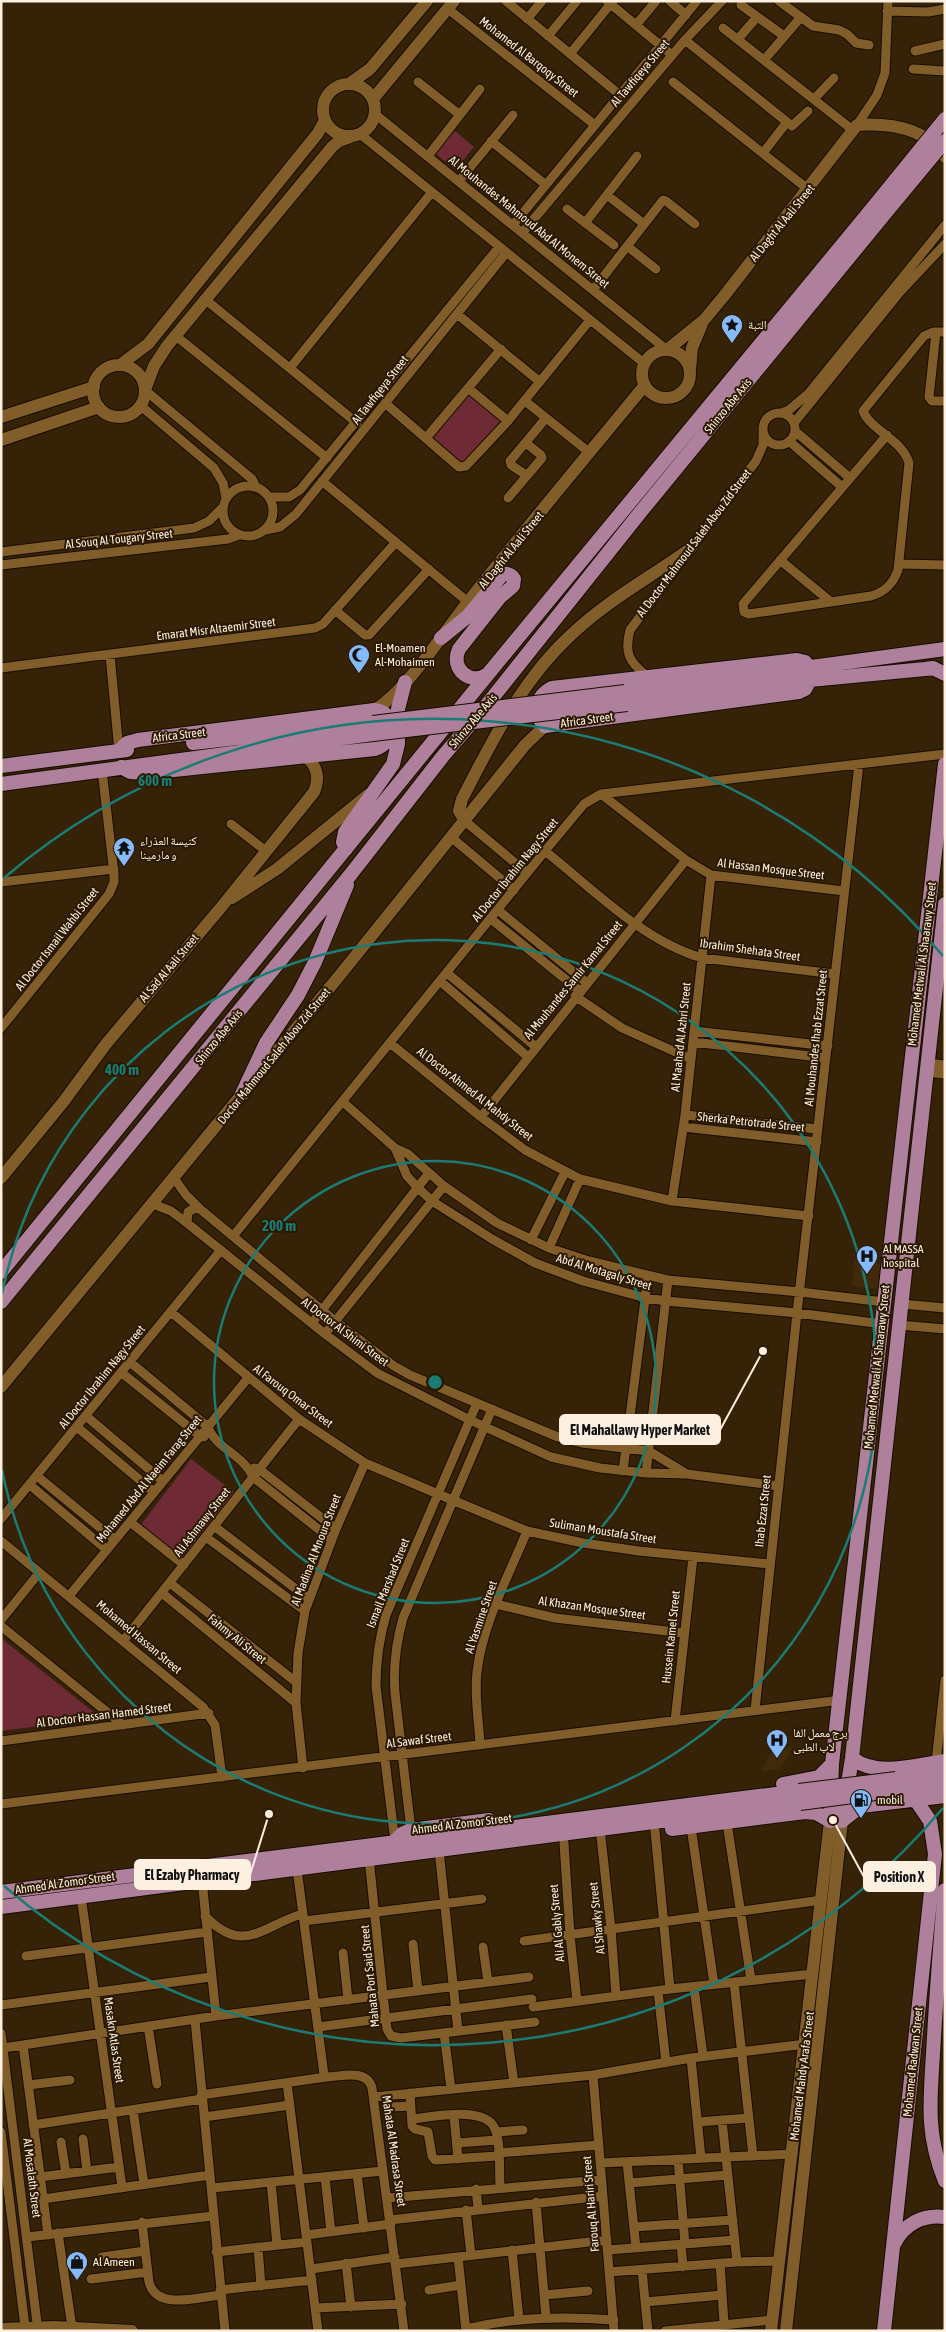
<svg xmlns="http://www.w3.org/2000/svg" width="946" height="2332" font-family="'Asap Condensed','Noto Naskh Arabic',sans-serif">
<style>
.built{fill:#402a09}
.green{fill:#6e2b35}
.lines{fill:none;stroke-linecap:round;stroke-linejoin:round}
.street-casing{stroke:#180d01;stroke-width:11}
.secondary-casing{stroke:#180d01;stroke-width:14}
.primary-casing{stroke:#180d01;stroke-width:16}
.street{stroke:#815d29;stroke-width:9}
.secondary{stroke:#815d29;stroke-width:12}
.primary{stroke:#ae809c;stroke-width:14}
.primary-bridge-casing{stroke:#180d01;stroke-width:16;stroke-linecap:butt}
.primary-bridge{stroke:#ae809c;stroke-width:14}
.ring{fill:none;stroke:#1b7c74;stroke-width:2.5}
.labels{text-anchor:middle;stroke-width:4;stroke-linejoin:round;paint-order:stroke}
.street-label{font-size:12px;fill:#fdf0e1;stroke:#2b1900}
.poi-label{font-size:12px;fill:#fdf0e1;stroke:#2b1900;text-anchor:start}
.centre{fill:#1b7c74;stroke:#2b1900;stroke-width:2.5}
.ring-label{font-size:15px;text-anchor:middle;font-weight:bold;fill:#1b7c74;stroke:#2b1900;stroke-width:4;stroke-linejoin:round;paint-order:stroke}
.leader{fill:none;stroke:#fdf0e1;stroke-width:2}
.callout-dot{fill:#fdf0e1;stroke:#2b1900;stroke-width:2}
.callout{fill:#fdf0e1;stroke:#fdf0e1;stroke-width:2}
.callout-label{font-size:14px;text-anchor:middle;font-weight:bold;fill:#111}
</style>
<rect width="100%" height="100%" fill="#352207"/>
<path class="built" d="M 854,1261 L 883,1264 L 880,1289 L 852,1286 Z
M 793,1747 L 781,1769 L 761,1771 L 772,1750 Z"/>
<path class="green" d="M 455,131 L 474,147 L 455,170 L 435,153 Z
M 470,394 L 502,420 L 464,464 L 433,438 Z
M 191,1459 L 235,1493 L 183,1560 L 139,1527 Z
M 1,1638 L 101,1718 L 1,1731 Z"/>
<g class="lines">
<g class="street-casing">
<path id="street" d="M 506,1 L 620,95
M 607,1 L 672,55
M 670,1 L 686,15
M 779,1 L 813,26 L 839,30 L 847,34 L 856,43 L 869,45
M 741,5 L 784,36
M 448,9 L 595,125
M 887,11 L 928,12 L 945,9
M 527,19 L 542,1
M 636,25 L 656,1
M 723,28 L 854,131
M 548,36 L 577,1
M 738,39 L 757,17
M 685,40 L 792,126 L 808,111
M 915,51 L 945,44
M 570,54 L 613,1
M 764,60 L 801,17
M 913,69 L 945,71
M 418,82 L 460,115
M 673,82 L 809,190
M 814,99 L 834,78
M 375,114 L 667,350
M 857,125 L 877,95 L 885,73 L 888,1
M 360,134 L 645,364
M 491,141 L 546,185
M 763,153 L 787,122
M 428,156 L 480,89
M 459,181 L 513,115
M 607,195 L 644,224
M 567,209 L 614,245
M 585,223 L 637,156
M 513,225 L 697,1
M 522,233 L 685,40 L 722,1
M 627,246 L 656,269
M 593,290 L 663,200 L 666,201 L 695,224
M 206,300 L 357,423
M 457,314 L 540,382
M 936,332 L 929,397 L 932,401 L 945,401
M 176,336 L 327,458
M 290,368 L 432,192
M 468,388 L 508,421
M 146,391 L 252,479 L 256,487
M 525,401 L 590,453
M 385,403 L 459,467 L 466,466 L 508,421 L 590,320
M 141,406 L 214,468 L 223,483 L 226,498
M763 429a16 16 0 1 1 32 0a16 16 0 1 1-32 0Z
M 782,413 L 789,410 L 808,394 L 945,225
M 794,423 L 900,292 L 945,244
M 795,431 L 850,478
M 887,435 L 743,604 L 744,612 L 749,614 L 871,596 C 885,592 893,584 898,570 L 909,463 C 902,439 871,431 863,411 L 924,336 L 933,332 L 945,332
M 426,438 L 501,349
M 789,441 L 842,487
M 526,475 L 511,465 L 510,461 L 546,418
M 322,481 L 468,602
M223 511a25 25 0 1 1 50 0a25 25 0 1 1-50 0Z
M 269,497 L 289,497 L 300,490 L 499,247
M 508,498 L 542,458 L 541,455 L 526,443
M 265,530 L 280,527 L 296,514 L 506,253
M 1,552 L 194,528 L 209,521 L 223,507
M 780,560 L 831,602
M 899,564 L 945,565
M 1,565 L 228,539 L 239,535
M 335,610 L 365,635 L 369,635 L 429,569
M 110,655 L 119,751
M 1,668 L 315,628 L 323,624 L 396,542
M 647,676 C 629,662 624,653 630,630 L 756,461 L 763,445 L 763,434
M 601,794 L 686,860 L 711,875 L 844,891
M 465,821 L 527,873
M 231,824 L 266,851
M 452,838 L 514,890
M 545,851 C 593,889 643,941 702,958 L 835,974
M 1,882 L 114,869
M 498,910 L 587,983
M 491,919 L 580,991
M 447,973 L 536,1047
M 440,981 L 528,1057
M 575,996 L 622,1028 L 691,1059
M 1,1028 L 109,894 L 114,882 L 114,874 L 102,770
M 694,1031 L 828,1046
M 693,1042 L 826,1058
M 390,1043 L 481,1117 L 525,1150 L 580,1179 L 672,1201 L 809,1216
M 927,1063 L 945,1065
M 926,1072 L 945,1074
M 343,1102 L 395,1148 L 408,1154 L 444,1186 L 497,1223 L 549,1248 L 589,1261 L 668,1280 L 800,1292 L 884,1302
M 685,1115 L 818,1129
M 481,1117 L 686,860
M 683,1127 L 817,1142
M 395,1148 L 407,1176 L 418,1188 L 432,1201 L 492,1239 L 535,1263 L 583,1281 L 646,1298 L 666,1301 L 797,1313 L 882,1324
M 174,1178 L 186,1195 L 200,1209 L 335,1321 L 394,1366 L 410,1375 L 558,1437 L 582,1443 L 649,1451 L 687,1474
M 672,1201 L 685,1115 L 711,875
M 153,1204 L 171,1211 L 187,1223 L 325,1334 L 377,1373 L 470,1420 L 551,1457 L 600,1468 L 646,1473 L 687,1474 L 779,1486
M 187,1223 L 188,1212 L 195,1208 L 200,1209
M 234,1235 L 545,851 L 584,804 L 601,794 L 945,754
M 531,1240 L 565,1172
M 549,1248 L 580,1179
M 902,1304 L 945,1308
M 171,1312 L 299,1419 L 365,1463 L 438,1494 L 527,1531 L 583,1543 L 639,1551 L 770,1564
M 312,1323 L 429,1173
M 899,1325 L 945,1329
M 325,1334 L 444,1186
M 130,1362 L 208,1427 C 216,1449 244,1455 253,1477 L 332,1540
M 122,1373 L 200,1436 L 204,1437
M 86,1416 L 163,1481
M 77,1427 L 154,1492
M 254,1468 L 259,1469 L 336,1529
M 623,1471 L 648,1276
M 646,1473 L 668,1280
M 37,1476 L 115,1540
M 30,1485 L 107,1550
M 1,1519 L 221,1250
M 130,1522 L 184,1565
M 214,1526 L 309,1599
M 206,1537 L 305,1611
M 1,1541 L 203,1707 L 215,1725 L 222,1777
M 170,1583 L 296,1682
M 162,1593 L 296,1703
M 69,1596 L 248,1378
M 496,1604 L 555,1618 L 684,1633
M 1,1620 L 39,1573
M 1,1626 L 123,1725
M 124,1640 L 299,1419
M 755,1710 L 797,1313 L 859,764
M 675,1721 L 693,1557
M 1,1741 L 209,1713
M 480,1745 C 479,1721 474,1696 477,1672 C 482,1625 509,1575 527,1531
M 936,1762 L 945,1680
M 303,1768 L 296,1703 L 298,1653 L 305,1611 L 336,1529 L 365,1463
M 1,1804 L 841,1700
M 727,1823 L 751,1980
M 691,1827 L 714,1984
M 411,1830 L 395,1693 C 393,1667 396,1643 403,1618 L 492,1409
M 655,1831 L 670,1989
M 601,1837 L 611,1929 L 616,1996
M 395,1842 L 376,1686 C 376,1661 379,1639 386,1615 L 477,1403
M 564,1843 L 570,1935 L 577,2001
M 439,1850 L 458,2031
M 369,1858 L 383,1995 L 387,2029 L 391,2036 L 401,2038 L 535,2022
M 297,1869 L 324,2075 L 328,2077 C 343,2076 367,2069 372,2088 L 404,2331
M 202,1880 L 216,2016
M 81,1896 L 122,2187
M 205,1916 C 244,1956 262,1926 302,1914
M 304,1921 L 482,1899
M 524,1941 L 822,1900
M 413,1944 L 418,1991
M 483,1947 L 488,1982
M 343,1953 L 348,2000
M 26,1956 L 207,1932
M 734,1982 L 753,2156
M 694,1987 L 703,2056
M 658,1991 L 666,2063
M 1,2005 L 211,1977
M 533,2007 L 670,1989 L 813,1974
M 195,2020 L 225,2331
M 506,2025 L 514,2083
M 148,2026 L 157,2084
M 318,2027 L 532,1999
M 1,2033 L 38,2331
M 444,2033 L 451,2089
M 23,2045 L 48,2235
M 3,2048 L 216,2016 L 529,1977
M 691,2058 L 701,2158
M 593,2075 L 614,2331
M 287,2083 L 318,2331
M 28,2085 L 70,2080
M 410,2093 L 412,2126 L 415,2129 L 428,2132 L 432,2156 L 435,2160 L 498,2156
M 201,2095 L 326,2077
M 387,2096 L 388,2103 L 392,2107 L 411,2106
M 374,2097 L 593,2075 L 691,2058 L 806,2044
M 133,2110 L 144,2184
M 454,2116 L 458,2159
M 204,2117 L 290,2105
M 412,2119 C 433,2117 486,2105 495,2129 C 501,2143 499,2171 500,2187
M 722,2120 L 737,2262
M 698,2122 L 749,2118
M 33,2125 L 202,2099
M 1,2132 L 25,2327
M 496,2132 L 523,2130
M 83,2139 L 87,2171
M 61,2142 L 66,2174
M 457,2143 L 497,2140
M 498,2153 L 599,2145
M 678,2159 L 685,2244
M 627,2162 L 636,2248
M 600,2163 L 793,2154
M 357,2174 L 364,2228
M 40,2177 L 119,2167
M 325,2177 L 331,2232
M 271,2182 L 277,2245
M 629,2183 L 728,2175
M 212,2188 L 383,2171
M 476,2189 L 478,2208
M 387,2198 L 601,2180
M 43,2199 L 210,2175
M 536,2202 L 546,2317
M 466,2210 L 471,2255
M 390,2220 L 603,2196
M 142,2222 L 149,2282 C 156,2311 199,2297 221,2295
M 634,2227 L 733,2220
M 58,2233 L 72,2327
M 306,2235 L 391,2224
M 27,2237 L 213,2216
M 681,2244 L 683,2267
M 258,2247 L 261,2286
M 512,2250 L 519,2319
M 608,2250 L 735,2240
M 216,2252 L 307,2242
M 102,2257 L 145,2251
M 458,2257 L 466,2331
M 346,2263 L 351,2307
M 720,2263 L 724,2323
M 396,2264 L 607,2240
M 311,2269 L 395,2257
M 642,2270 L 648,2331
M 609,2272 L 737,2262 L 780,2261
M 91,2279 L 148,2272
M 220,2290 L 312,2280
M 429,2290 L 461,2285
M 544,2295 L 588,2291
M 645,2302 L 722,2295
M 315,2308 L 402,2304
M 466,2329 C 516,2317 563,2316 614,2320
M 665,2331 L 772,2320"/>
</g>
<g class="secondary-casing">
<path id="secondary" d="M323 110a26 26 0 1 1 52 0a26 26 0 1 1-52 0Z
M 349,84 L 370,69 L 427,1
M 373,99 L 454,1
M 667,350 L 704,320 L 724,296 L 857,125 C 889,123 926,128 945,157
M642 374a24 24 0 1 1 48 0a24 24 0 1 1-48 0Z
M93 391a26 26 0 1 1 52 0a26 26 0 1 1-52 0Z
M 120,365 L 148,344 L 318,133 L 325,120
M 690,370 L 692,348 L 702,324
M 146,387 L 154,366 L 167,346 L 332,147 L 339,141 L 350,137
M 1,417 L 94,387
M 1,440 L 99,407
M 374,710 C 404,694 445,631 468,602 C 525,529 586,457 645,385
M 465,821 L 459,811 L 462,799 C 492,741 522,680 571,635 C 606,601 651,577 691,548
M 232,898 L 277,869 L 368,795
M 1,1178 L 64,1101 L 106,1044 L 223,905 L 314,792 C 320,778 317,765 305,756
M 1,1387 L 340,975 L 525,745 L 545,726
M 1,2329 L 55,2327 L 132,2331
M 771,2331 L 830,1821
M 786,2331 L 842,1821"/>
</g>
<g class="primary-casing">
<path id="primary" d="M 441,638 L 468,616 L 501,576 C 506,572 511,574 514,579 L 513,586 L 500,597 L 459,649 C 450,669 470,686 488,674
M 810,668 L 805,662 L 797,660 L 552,688 C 536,696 532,714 545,726 L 799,692 L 805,689 L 810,680
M 625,692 L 945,649
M 627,704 L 810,680 L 925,669 L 933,668 L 945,674
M 193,743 L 373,723
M 119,751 L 127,743 L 138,740 L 374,710 C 399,713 397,741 375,749 L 145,773 L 130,772 L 121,767
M 1,766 L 127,750
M 1,784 L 373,734
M 346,849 L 343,842 L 345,832 L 393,764 L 398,744 L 398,709 L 405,682
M 242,1094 L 266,1043 L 298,995 L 315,962 L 347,885
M 1,1272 L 488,674 L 871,210
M 1,1302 L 351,874 L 443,756 L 481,712 L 643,509 L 882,217
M 852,1758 C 877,1778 916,1765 945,1761
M 896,1779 L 945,1773
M 783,1784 L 819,1777 L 832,1764
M 898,1790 L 945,1785
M 830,1821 L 832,1764 L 945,764
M 842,1821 L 852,1758 L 945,904
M 842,1821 L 861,1806 L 945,1796
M 672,1829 L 805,1812 L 816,1813 L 830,1821
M 395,1841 L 402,1834 L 411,1830 L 489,1820
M 945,1890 C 940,1945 936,1999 933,2054 C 930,2102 926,2135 945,2181
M 1,1892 L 799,1791
M 1,1907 L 800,1803
M 894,2244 C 904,2224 923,2214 945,2217
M 884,2331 L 935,1854 L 930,1821 L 915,1799"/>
</g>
<use href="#street" class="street"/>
<use href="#secondary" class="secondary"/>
<use href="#primary" class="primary"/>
<g class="primary-bridge-casing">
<path id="primary-bridge" d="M 871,210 L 945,119
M 882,217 L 945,141
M 373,723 L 625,692
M 373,734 L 627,704
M 799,1791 L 896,1779
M 800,1803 L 898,1790"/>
</g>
<use href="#primary-bridge" class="primary-bridge"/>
</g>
<g class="ring">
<circle cx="435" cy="1382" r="221"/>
<path d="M2 1294A442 442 0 1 1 2 1470"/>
<path d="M943 1808A663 663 0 0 1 4 1886M4 878A663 663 0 0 1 943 956"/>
</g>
<defs>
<g id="sight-pin" transform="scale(1.125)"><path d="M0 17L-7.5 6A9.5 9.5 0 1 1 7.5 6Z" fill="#85bbfb" stroke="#2b1900"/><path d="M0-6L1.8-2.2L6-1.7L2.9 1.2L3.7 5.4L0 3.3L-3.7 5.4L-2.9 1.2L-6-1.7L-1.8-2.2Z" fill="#111"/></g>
<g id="mosque-pin" transform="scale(1.125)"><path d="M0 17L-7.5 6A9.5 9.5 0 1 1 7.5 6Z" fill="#85bbfb" stroke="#2b1900"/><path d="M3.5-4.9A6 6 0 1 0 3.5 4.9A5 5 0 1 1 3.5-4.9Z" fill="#111"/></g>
<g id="temple-pin" transform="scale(1.125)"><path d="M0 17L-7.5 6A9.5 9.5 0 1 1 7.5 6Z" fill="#85bbfb" stroke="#2b1900"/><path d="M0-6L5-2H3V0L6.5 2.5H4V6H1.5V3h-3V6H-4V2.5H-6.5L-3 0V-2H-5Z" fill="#111"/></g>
<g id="hospital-pin" transform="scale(1.125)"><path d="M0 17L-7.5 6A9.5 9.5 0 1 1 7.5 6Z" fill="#85bbfb" stroke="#2b1900"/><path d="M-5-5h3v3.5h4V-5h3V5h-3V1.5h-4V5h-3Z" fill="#111"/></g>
<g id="fuel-pin" transform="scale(1.125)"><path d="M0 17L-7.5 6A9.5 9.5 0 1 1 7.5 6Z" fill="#85bbfb" stroke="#2b1900"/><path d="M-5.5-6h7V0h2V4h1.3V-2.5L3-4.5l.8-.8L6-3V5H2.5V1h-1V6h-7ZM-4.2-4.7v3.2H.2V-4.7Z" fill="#111"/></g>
<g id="shop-pin" transform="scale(1.125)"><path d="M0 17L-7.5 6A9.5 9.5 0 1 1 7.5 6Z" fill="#85bbfb" stroke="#2b1900"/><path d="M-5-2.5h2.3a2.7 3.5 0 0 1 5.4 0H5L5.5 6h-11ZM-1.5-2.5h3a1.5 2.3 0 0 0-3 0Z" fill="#111"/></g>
</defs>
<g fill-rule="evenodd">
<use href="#sight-pin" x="732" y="325"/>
<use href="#mosque-pin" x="359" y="655"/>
<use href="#temple-pin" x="124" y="848"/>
<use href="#hospital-pin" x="867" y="1256"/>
<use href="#hospital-pin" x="777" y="1740"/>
<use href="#fuel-pin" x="861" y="1800"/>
<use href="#shop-pin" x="77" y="2262"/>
</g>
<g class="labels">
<g class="street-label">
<text transform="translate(529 57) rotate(38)" y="4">Mohamed Al Barqoqy Street</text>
<text transform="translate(640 73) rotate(-50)" y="4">Al Tawfiqeya Street</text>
<text transform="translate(529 222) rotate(39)" y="4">Al Mouhandes Mahmoud Abd Al Monem Street</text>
<text transform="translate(782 223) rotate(-51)" y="4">Al Daght Al Aali Street</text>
<text transform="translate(380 390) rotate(-52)" y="4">Al Tawfiqeya Street</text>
<text transform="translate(728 406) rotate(-51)" y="4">Shinzo Abe Axis</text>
<text transform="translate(119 539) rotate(-6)" y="4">Al Souq Al Tougary Street</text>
<text transform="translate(694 543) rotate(-53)" y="4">Al Doctor Mahmoud Saleh Abou Zid Street</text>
<text transform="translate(511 550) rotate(-51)" y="4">Al Daght Al Aali Street</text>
<text transform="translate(216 629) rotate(-7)" y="4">Emarat Misr Altaemir Street</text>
<text transform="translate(587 720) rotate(-8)" y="4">Africa Street</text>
<text transform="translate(473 721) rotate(-50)" y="4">Shinzo Abe Axis</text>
<text transform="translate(179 735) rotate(-7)" y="4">Africa Street</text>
<text transform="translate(771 869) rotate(7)" y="4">Al Hassan Mosque Street</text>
<text transform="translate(515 870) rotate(-51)" y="4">Al Doctor Ibrahim Nagy Street</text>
<text transform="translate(57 939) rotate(-52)" y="4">Al Doctor Ismail Wahbi Street</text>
<text transform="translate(750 950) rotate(8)" y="4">Ibrahim Shehata Street</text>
<text transform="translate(922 964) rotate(-83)" y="4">Mohamed Metwali Al Shaarawy Street</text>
<text transform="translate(169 968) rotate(-50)" y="4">Al Sad Al Aali Street</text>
<text transform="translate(573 980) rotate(-51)" y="4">Al Mouhandes Samir Kamal Street</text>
<text transform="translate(219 1037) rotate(-51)" y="4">Shinzo Abe Axis</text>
<text transform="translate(681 1037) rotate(-84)" y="4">Al Maahad Al Azhri Street</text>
<text transform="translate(816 1038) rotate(-84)" y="4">Al Mouhandes Ihab Ezzat Street</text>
<text transform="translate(274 1056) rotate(-51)" y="4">Doctor Mahmoud Saleh Abou Zid Street</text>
<text transform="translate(475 1094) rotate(38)" y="4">Al Doctor Ahmed Al Mahdy Street</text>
<text transform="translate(751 1122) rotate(6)" y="4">Sherka Petrotrade Street</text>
<text transform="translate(604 1272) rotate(17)" y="4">Abd Al Motagaly Street</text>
<text transform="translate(345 1332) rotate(37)" y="4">Al Doctor Al Shimi Street</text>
<text transform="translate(877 1367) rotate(-84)" y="4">Mohamed Metwali Al Shaarawy Street</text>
<text transform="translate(102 1377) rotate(-51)" y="4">Al Doctor Ibrahim Nagy Street</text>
<text transform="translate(293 1396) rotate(37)" y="4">Al Farouq Omar Street</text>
<text transform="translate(149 1479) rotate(-51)" y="4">Mohamed Abd Al Naeim Farag Street</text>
<text transform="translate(763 1511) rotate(-84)" y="4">Ihab Ezzat Street</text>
<text transform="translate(202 1522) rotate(-52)" y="4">Ali Ashmawy Street</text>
<text transform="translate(603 1531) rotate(9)" y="4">Suliman Moustafa Street</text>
<text transform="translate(316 1550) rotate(-69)" y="4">Al Madina Al Mnoura Street</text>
<text transform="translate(388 1583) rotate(-68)" y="4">Ismail Marshad Street</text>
<text transform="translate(592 1608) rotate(8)" y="4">Al Khazan Mosque Street</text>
<text transform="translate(481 1617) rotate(-71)" y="4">Al Yasmine Street</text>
<text transform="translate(139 1637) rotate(40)" y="4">Mohamed Hassan Street</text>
<text transform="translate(671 1637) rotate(-84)" y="4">Hussein Kamel Street</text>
<text transform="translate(237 1639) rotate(39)" y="4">Fahmy Ali Street</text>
<text transform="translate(104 1715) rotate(-7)" y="4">Al Doctor Hassan Hamed Street</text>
<text transform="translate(419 1740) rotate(-7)" y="4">Al Sawaf Street</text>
<text transform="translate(462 1824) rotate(-7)" y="4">Ahmed Al Zomor Street</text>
<text transform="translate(65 1883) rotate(-8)" y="4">Ahmed Al Zomor Street</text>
<text transform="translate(597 1918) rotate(-96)" y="4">Al Shawky Street</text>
<text transform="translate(557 1923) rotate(-95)" y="4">Ali Al Gably Street</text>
<text transform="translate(370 1976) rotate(-96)" y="4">Mahata Port Said Street</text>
<text transform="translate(114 2040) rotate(82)" y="4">Masakn Atlas Street</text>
<text transform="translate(913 2062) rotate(-84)" y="4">Mohamed Radwan Street</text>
<text transform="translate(802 2076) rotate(-83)" y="4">Mohamed Mahdy Arafa Street</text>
<text transform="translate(394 2151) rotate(82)" y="4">Mahata Al Madrasa Street</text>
<text transform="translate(32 2178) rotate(83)" y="4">Al Mosalath Street</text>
<text transform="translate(591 2204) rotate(-95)" y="4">Farouq Al Hariri Street</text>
</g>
<g class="poi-label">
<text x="748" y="329">التبة</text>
<text x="375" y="652">El-Moamen<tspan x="375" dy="14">Al-Mohaimen</tspan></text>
<text x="140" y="845">كنيسة العذراء<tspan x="140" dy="14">و مارمينا</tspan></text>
<text x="883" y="1253">Al MASSA<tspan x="883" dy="14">hospital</tspan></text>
<text x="793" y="1737">برج معمل الفا<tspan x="793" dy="14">لاب الطبى</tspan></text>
<text x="877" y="1804">mobil</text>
<text x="93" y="2266">Al Ameen</text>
</g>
</g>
<circle cx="435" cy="1382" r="8" class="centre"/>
<g class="ring-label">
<text x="155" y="786">600 m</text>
<text x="122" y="1075">400 m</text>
<text x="279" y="1231">200 m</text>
</g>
<path class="leader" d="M763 1351L720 1430M269 1814L250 1875M833 1820L864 1877"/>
<g class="callout-dot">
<circle cx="763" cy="1351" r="5"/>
<circle cx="269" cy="1814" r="5"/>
<circle cx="833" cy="1820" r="5"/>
</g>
<g class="callout">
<rect x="560" y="1415" width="160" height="29" rx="5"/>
<rect x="135" y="1860" width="115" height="29" rx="5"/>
<rect x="864" y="1862" width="71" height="29" rx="5"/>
</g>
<g class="callout-label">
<text x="640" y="1435">El Mahallawy Hyper Market</text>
<text x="192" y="1880">El Ezaby Pharmacy</text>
<text x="899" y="1882">Position X</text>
</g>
<rect width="946" height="2332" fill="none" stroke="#fdf0e1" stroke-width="5"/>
</svg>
